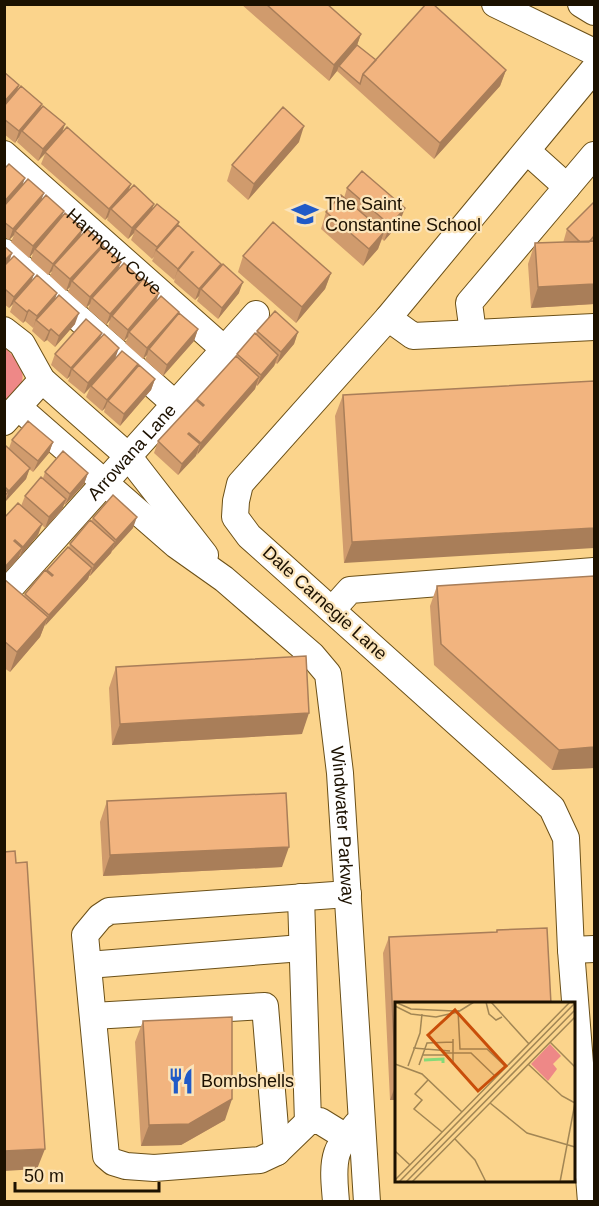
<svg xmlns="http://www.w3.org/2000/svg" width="599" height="1206" font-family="Arial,sans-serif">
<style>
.green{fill:#ee8887}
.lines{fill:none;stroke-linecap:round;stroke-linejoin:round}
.minor-casing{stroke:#6b5018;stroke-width:28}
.minor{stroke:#fff;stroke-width:26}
.wall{fill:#d09b6d}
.shaded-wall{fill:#a97e59}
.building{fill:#f2b47f;stroke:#a97e59;stroke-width:1.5}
.labels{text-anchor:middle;stroke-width:4.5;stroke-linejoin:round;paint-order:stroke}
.poi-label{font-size:18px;fill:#1c1100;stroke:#fbe4ba;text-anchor:start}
.street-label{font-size:18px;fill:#1c1100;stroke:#fbe4ba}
.inset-river{fill:none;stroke:#84da79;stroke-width:3}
.inset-road{fill:none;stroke:#a28654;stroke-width:1.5}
.view{fill:#c94e0a;fill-opacity:0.15;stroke:#c94e0a;stroke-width:3}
.inset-edge{fill:none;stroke:#1c1100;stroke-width:3}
</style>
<rect width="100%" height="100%" fill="#fbd48c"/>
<path class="green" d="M 4,347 C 13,355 26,368 22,382 C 21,388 9,400 4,406 Z"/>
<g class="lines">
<g class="minor-casing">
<g id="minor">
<path d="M 495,4 L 594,52"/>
<path d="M 581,4 L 594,12"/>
<path id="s1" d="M 4,154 L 224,349"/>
<path d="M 567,187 L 594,155"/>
<path d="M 4,252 L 175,404"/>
<path d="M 388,318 L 413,336 L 594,327"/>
<path d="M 4,330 L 22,344 L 42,380 L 128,456 L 205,555"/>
<path d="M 473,333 L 469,303 L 567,187 L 527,151"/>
<path id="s2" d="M 18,407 L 176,545 L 224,579 L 312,655 L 328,674 L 340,773 L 367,1202"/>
<path d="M 4,422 L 42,380"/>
<path id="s3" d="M 9,589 L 256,314"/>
<path d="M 332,610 L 350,590 L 594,571"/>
<path d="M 301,897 L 308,1122"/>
<path d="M 571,950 L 594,949"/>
<path d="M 88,965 L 302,948"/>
<path d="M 93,1016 L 265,1006 L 277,1152"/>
<path d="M 346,1137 L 320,1121 L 309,1121 L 277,1152 L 260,1160 L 154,1168 L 126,1166 L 113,1162 L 106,1156 L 85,935 L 100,917 L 109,911 L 348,894"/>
<path d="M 336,1202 C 335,1187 332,1168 337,1153 C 340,1143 349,1134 356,1125"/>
<path d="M 591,1202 L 571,950 L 566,838 L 552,808 L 249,536 L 235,517 L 236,501 L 240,484 L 388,318 L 594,69"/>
</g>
</g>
<use href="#minor" class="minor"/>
</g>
<path class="wall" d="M 241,4 L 327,4 L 361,34 L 357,45 L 376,60 L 506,70 L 500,86 L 434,159 L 337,71 L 329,81 Z
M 4,72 L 19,85 L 17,91 L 40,110 L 65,124 L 61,134 L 152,210 L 179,222 L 177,226 L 219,268 L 239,293 L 218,319 L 197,301 L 199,296 L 195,300 L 174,282 L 175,278 L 174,280 L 152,261 L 154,257 L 152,259 L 131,240 L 134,233 L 128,239 L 107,220 L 108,217 L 105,220 L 41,164 L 45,154 L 38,161 L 17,142 L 19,137 L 15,143 L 4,134 Z
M 299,142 L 248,200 L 227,181 L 232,165 Z
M 4,169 L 42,200 L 80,236 L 103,244 L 101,248 L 121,262 L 118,269 L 141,279 L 140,282 L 157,301 L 198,329 L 194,341 L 163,376 L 145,360 L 147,355 L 143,359 L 125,343 L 128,337 L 124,341 L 108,327 L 110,320 L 106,325 L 88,309 L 90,304 L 86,308 L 68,292 L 70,287 L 66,291 L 50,276 L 52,271 L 48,275 L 31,260 L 33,253 L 29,258 L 11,242 L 14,235 L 9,240 L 4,236 Z
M 347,188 L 399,224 L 384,241 L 382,239 L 378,249 L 363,266 L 321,229 L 326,212 L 344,198 Z
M 594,202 L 594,304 L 531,308 L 528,264 L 535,243 L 563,243 L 567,229 Z
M 4,246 L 12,253 L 9,262 L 34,274 L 31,282 L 57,293 L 55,299 L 75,324 L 55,347 L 47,340 L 44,342 L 32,331 L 34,326 L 33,328 L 25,321 L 23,323 L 10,312 L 13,304 L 9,308 L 4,304 Z
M 243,256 L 331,273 L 325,289 L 296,323 L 238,272 Z
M 257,331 L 298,332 L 294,344 L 277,364 L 276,363 L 274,366 L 257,386 L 256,385 L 255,389 L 178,475 L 154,453 L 158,441 L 197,401 L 236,356 L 237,354 L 256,334 Z
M 100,338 L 116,358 L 138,364 L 136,369 L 155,379 L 151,390 L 120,426 L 104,412 L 105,408 L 102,411 L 86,397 L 90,388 L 84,394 L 68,381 L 70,376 L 67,379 L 51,365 L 55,354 Z
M 594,381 L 344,563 L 335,416 L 343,395 Z
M 12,440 L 53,442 L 49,453 L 33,472 L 29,469 L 26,479 L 5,502 L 4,448 L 9,448 Z
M 45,472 L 88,473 L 84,484 L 65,505 L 64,504 L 62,510 L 45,528 L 42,525 L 38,535 L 4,574 L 4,518 L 21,506 L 25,496 L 43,478 Z
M 93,518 L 133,528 L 112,551 L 111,553 L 90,576 L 89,576 L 88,579 L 44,626 L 40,637 L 10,672 L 4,668 L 4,579 L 24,596 L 25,594 L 69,547 L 70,544 L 91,521 Z
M 594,576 L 594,768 L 552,770 L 434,665 L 430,606 L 437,586 Z
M 116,667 L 302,734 L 112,745 L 109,688 Z
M 107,801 L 282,867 L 103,876 L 100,822 Z
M 547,928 L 396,1004 L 396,1100 L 390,1100 L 383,953 L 389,937 L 496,932 L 497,930 Z
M 143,1021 L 225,1120 L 181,1145 L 141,1146 L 135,1042 Z"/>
<path class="shaded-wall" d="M 361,34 L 355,51 L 339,66 L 337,71 L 329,81 L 334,65 Z
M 506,70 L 500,86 L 434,159 L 440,143 Z
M 19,85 L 15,96 L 4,108 L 4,102 Z
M 42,104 L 38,115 L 22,131 L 19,137 L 15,143 L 19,131 Z
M 65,124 L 61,136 L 38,161 L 43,149 Z
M 304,126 L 299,142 L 248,200 L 254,184 Z
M 25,178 L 21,189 L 4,208 L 4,202 Z
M 131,184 L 127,195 L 111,209 L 108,217 L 105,220 L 109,209 Z
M 44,193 L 40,204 L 15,231 L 14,235 L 9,240 L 13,229 Z
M 154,204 L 150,215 L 135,229 L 134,233 L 128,239 L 132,228 Z
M 405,208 L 399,224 L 384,241 L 390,225 Z
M 64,211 L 60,222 L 35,249 L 33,253 L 29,258 L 33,246 Z
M 179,222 L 174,233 L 156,250 L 152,259 L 157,247 Z
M 83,229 L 79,240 L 54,265 L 52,271 L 48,275 L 53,264 Z
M 384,232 L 378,249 L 363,266 L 369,249 Z
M 103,244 L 99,255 L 72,281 L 70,287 L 66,291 L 70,279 Z
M 192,252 L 188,263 L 178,270 L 174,280 L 178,269 Z
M 12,253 L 8,264 L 4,268 L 4,261 Z
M 121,262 L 117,273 L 92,298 L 90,304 L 86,308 L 90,297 Z
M 221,264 L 217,275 L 201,289 L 199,296 L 195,300 L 199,289 Z
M 331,273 L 325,289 L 296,323 L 302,307 Z
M 34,274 L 30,285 L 14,301 L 13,304 L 9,308 L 14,297 Z
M 141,279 L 137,291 L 112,316 L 110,320 L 106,325 L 110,314 Z
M 243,282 L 239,293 L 218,319 L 222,308 Z
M 594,284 L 594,304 L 531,308 L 538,287 Z
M 57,293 L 53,305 L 36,320 L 33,328 L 37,316 Z
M 159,293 L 155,305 L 129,332 L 128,337 L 124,341 L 128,330 Z
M 29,310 L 25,321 L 23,323 L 27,312 Z
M 179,312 L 175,323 L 149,349 L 147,355 L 143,359 L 147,348 Z
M 79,313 L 75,324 L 55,347 L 59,336 Z
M 51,329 L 47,340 L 44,342 L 49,331 Z
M 198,329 L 194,341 L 163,376 L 167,365 Z
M 298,332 L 294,344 L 277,364 L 281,352 Z
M 102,333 L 98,344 L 72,369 L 70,376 L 67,379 L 71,368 Z
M 119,348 L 115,359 L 84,394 L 88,383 Z
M 278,355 L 274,366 L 257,386 L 261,375 Z
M 138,364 L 133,376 L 108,401 L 105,408 L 102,411 L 107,400 Z
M 259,377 L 255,389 L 197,455 L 201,443 Z
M 155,379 L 151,390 L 120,426 L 124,414 Z
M 53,442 L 49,453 L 33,472 L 38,461 Z
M 200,444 L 196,456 L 178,475 L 182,464 Z
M 30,468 L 26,479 L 5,502 L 9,491 Z
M 88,473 L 84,484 L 65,505 L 70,494 Z
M 66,499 L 62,510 L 45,528 L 49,517 Z
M 137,517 L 133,528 L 112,551 L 116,540 Z
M 42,524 L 38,535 L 19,558 L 23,547 Z
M 594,528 L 594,548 L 344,563 L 352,542 Z
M 115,542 L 111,553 L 90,576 L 94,565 Z
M 22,548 L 18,559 L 4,574 L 4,568 Z
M 92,568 L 88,579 L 45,626 L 49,615 Z
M 48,617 L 40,637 L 10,672 L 17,652 Z
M 309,713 L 302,734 L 112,745 L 120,724 Z
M 594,747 L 594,768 L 552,770 L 559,750 Z
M 289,847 L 282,867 L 103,876 L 110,855 Z
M 396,1084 L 396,1100 L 390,1100 Z
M 232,1099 L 225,1120 L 181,1145 L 141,1146 L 149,1125 Z
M 45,1149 L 37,1169 L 4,1171 L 4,1151 Z"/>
<path class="building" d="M 266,4 L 327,4 L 361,34 L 334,65 Z
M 426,4 L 433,4 L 506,70 L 440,143 L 363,74 Z
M 357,45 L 376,60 L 363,74 L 360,84 L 339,66 Z
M 4,72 L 19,85 L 4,102 Z
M 21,86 L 42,104 L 19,131 L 4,119 L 4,106 Z
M 43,106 L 65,124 L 43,149 L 22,131 Z
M 283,107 L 304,126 L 254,184 L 232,165 Z
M 67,127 L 131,184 L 109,209 L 45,152 Z
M 9,164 L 25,178 L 4,202 L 4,169 Z
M 362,171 L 405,208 L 390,225 L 347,188 Z
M 28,179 L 44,193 L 13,229 L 4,222 L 4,206 Z
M 134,185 L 154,204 L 132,228 L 111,209 Z
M 46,195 L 64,211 L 33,246 L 15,231 Z
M 341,195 L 384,232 L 369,249 L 326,212 Z
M 594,202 L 594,236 L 589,242 L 580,242 L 567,229 Z
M 157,204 L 179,222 L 157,247 L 135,229 Z
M 65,213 L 83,229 L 53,264 L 35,249 Z
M 273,222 L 331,273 L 302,307 L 243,256 Z
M 178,225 L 221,264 L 199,289 L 178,270 L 193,252 L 192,252 L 178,269 L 156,250 Z
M 87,229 L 103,244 L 70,279 L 54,265 Z
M 594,241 L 594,284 L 538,287 L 535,243 Z
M 4,246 L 12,253 L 4,261 Z
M 103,246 L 121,262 L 90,297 L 72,281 Z
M 14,256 L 34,274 L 14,297 L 6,290 L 4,292 L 4,266 Z
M 124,263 L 141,279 L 110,314 L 92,298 Z
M 223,264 L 243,282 L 222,308 L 201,289 Z
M 37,275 L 57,293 L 37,316 L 29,310 L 27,312 L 14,301 Z
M 143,279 L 159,293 L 128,330 L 112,316 Z
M 59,295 L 79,313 L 59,336 L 51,329 L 49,331 L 36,320 Z
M 161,296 L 179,312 L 147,348 L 129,332 Z
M 275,311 L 298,332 L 281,352 L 257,331 Z
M 179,313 L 198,329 L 167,365 L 149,349 Z
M 86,319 L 102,333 L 71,368 L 55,354 Z
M 255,333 L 278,355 L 261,375 L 237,354 Z
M 104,334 L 119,348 L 88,383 L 72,369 Z
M 122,351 L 138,364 L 107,400 L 91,386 Z
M 236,356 L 259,377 L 201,443 L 189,433 L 188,434 L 200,444 L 182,464 L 158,441 L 196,400 L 203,406 L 204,405 L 197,399 Z
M 139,365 L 155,379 L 124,414 L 108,401 Z
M 594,381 L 594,528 L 352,542 L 343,395 Z
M 28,421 L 53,442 L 38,461 L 12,440 Z
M 6,446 L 30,468 L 9,491 L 4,486 L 4,448 Z
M 63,451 L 88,473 L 70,494 L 45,472 Z
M 41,477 L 66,499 L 49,517 L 25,496 Z
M 4,489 L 8,492 L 4,496 Z
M 113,495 L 137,517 L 116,540 L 93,518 Z
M 18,503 L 42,524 L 23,547 L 15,540 L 14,541 L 22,548 L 4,568 L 4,518 Z
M 90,520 L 115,542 L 94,565 L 70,544 Z
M 68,547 L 92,568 L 49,615 L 25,594 L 45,570 L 52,576 L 53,575 L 47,570 Z
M 594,576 L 594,747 L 559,750 L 441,644 L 437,586 Z
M 4,579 L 48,617 L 17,652 L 4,641 Z
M 306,656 L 309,713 L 120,724 L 116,667 Z
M 286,793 L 289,847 L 110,855 L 107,801 Z
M 15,851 L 16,863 L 27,862 L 45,1149 L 4,1151 L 4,852 Z
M 547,928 L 551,1004 L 396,1004 L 396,1084 L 389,937 L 497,932 L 497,930 Z
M 232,1017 L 232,1099 L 189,1124 L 149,1125 L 143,1021 Z"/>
<defs>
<g id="school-bare" transform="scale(2.07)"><path d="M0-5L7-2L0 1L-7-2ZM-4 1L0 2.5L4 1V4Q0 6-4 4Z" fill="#205ac7" stroke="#fbe4ba" stroke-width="2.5" paint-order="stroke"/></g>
<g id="restaurant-bare" transform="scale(2.07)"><path d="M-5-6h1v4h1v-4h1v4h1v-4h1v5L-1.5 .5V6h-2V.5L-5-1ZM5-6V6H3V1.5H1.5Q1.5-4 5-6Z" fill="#205ac7" stroke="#fbe4ba" stroke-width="2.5" paint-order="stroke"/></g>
</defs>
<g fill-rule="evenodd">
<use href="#school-bare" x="305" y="214"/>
<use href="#restaurant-bare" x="181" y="1081"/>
</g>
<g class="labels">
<g class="poi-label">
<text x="325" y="210">The Saint<tspan x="325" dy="21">Constantine School</tspan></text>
<text x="201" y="1087">Bombshells</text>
</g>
<g class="street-label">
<text dy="6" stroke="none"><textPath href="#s1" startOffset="147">Harmony Cove</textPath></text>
<text dy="6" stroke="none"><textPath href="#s3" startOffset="184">Arrowana Lane</textPath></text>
<text transform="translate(325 603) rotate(42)" y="6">Dale Carnegie Lane</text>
<text dy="6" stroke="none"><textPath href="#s2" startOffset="562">Windwater Parkway</textPath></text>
</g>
</g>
<g transform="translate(395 1002)">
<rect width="180" height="180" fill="#fbd48c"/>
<path d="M 155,42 L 166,54 L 158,62 L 162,67 L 153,79 L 136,62 Z" fill="#ee8887"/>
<path class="inset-river" d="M 29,58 L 48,57 L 48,61"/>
<path class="inset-road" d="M 0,0 L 16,7 L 59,9M 91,0 L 94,12 L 101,18 L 107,15M 96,0 L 134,42M 0,4 L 16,12 L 41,15 L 63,10 L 79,0M 63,8 L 65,47 L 92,47 L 111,65M 58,37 L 58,60M 155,40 L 180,65M 18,46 L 55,49M 50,51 L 76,51 L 101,75M 28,53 L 50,53M 0,62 L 27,72 L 67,110M 133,62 L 167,94 L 180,101M 24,63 L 32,41 L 58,40M 13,64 L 25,31 L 27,12M 33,78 L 20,92 L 27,98 L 19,107 L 47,130M 95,101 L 132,131 L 180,145M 60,137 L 80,158 L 91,180M 0,149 L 15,163M 0,178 L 175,0M 4,180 L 180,1M 11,180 L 180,8M 17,180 L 180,15M 123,180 L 180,179M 165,180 L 180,101"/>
<path class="view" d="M 60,8 L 111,64 L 83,89 L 33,33 Z"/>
<rect width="180" height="180" class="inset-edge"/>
</g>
<rect width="599" height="1206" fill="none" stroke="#1c1100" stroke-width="12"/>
<path d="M15 1182v9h144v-9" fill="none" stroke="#1c1100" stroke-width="3"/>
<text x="24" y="1182" font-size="18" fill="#1c1100" stroke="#fbe4ba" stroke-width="4.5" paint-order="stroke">50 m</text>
</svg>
